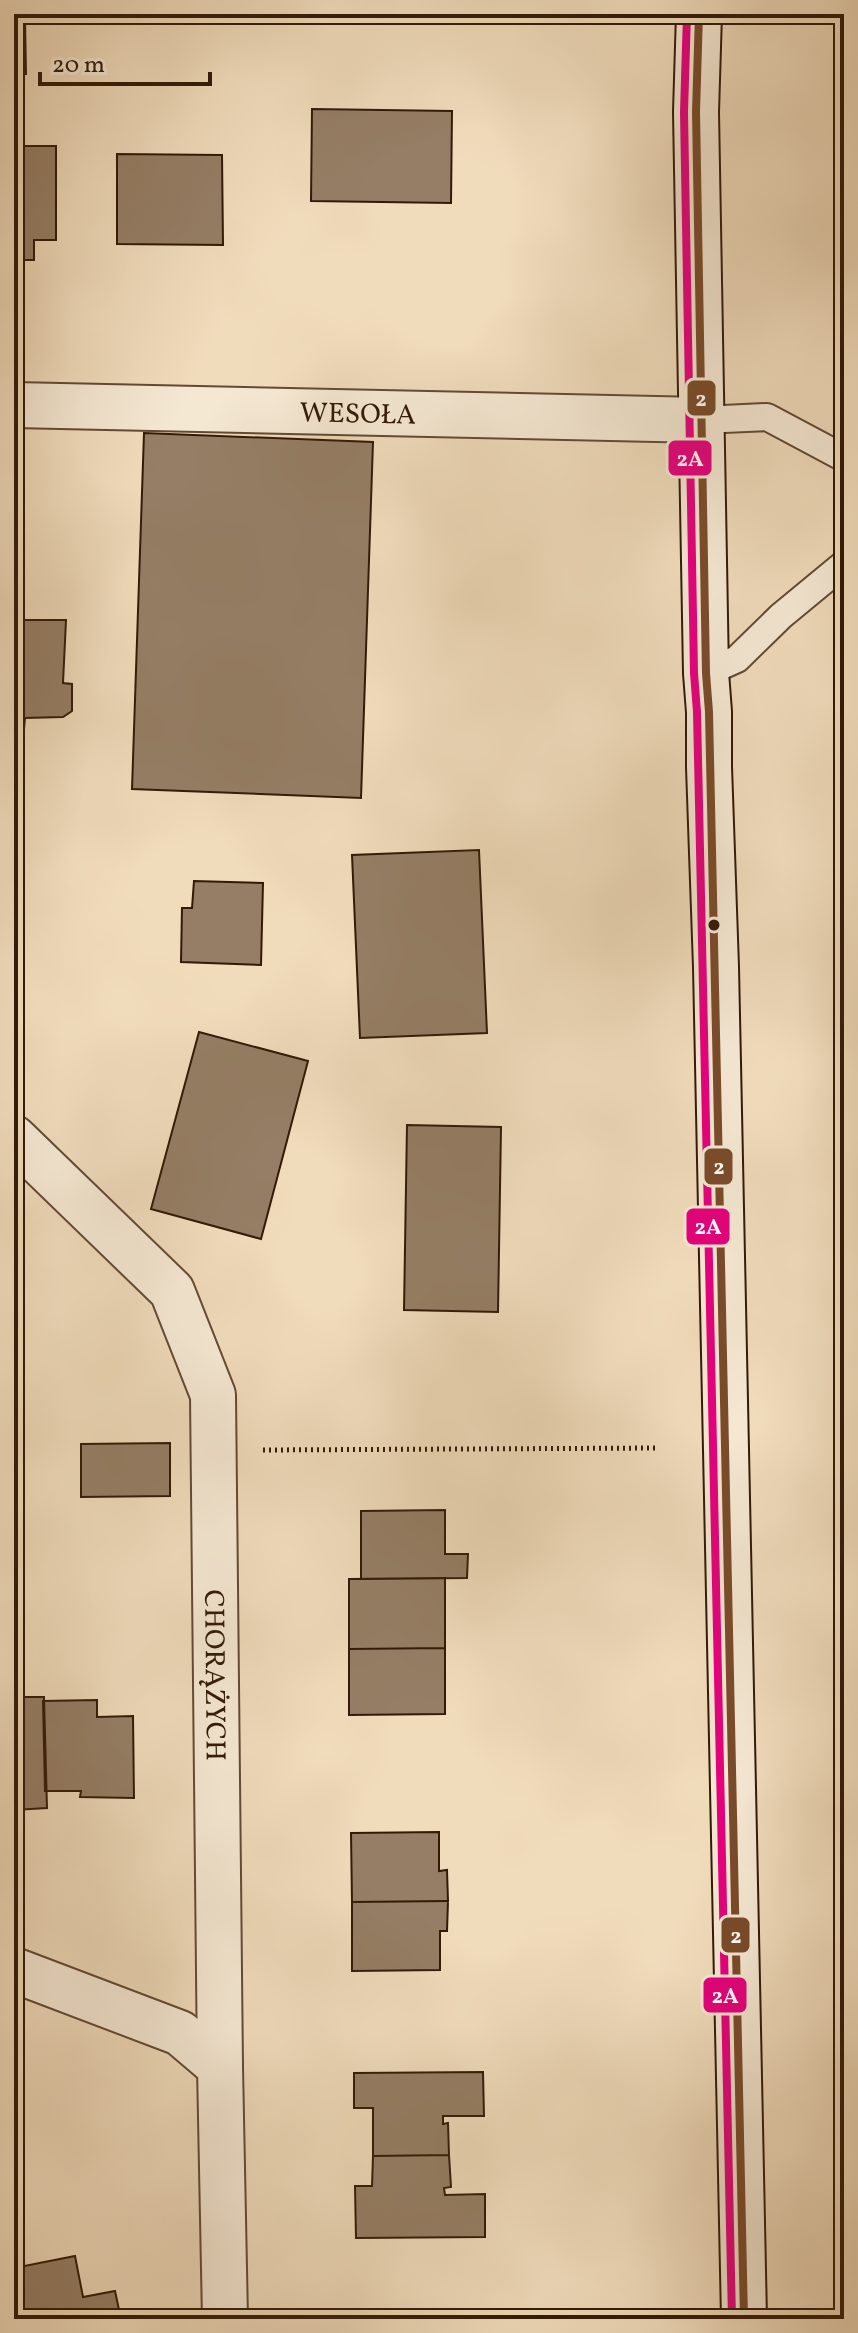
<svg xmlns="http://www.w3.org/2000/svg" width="858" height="2333" font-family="Vollkorn,serif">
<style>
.building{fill:#957e65;stroke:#321a07;stroke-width:2}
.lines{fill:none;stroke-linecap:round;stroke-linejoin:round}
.lane-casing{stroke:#624a34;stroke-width:30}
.street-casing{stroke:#624a34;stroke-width:48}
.secondary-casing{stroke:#321a07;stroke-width:48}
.path{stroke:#321a07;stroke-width:5;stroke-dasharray:2 4;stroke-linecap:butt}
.lane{stroke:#f5e8d3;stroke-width:26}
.street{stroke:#f5e8d3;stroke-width:44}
.secondary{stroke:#f5e8d3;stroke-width:44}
.bus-1-casing{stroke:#f5e8d3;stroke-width:14}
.bus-2-casing{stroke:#f5e8d3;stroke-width:14}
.bus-1{stroke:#7a4b2a;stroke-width:8}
.bus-2{stroke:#e5007d;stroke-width:8}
.bus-dot{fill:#321a07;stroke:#f5e8d3;stroke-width:3}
.labels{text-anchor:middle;stroke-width:7;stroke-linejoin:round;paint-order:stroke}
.street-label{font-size:28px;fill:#321a07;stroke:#f5e8d3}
.line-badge{stroke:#f5e8d3;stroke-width:3}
.badge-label{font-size:22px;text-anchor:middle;font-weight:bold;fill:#fff}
</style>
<rect width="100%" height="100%" fill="#f0dbbb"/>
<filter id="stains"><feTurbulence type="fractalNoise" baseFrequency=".0025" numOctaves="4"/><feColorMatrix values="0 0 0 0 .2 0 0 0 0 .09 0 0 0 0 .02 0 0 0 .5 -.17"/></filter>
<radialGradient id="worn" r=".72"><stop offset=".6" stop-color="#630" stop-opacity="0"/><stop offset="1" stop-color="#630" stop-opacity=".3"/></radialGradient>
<path class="building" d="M 14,19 L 25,19 L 26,74 L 17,74 L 17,146 L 56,146 L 56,240 L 34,240 L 34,260 L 14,260 Z
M 312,109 L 452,111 L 451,203 L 311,201 Z
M 117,154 L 222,155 L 223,245 L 117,244 Z
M 144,433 L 373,442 L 361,798 L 132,789 Z
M 14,620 L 66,620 L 63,683 L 72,684 L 72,711 L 63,717 L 25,718 L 21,762 L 14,762 Z
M 479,850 L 487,1033 L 360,1038 L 352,855 Z
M 194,881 L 263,883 L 261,965 L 181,962 L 182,908 L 192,908 Z
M 199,1032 L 308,1061 L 261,1239 L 151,1209 Z
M 407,1125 L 501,1127 L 498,1312 L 404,1310 Z
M 170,1443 L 170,1496 L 81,1497 L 81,1444 Z
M 445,1510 L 445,1554 L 468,1554 L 467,1578 L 361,1579 L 361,1511 Z
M 445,1578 L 445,1648 L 349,1649 L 349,1579 Z
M 445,1648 L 445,1714 L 349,1715 L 349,1649 Z
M 14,1697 L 44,1697 L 47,1808 L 14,1810 Z
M 97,1700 L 97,1717 L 133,1716 L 134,1798 L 80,1797 L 81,1791 L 45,1791 L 43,1701 Z
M 439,1832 L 439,1871 L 447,1870 L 448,1901 L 352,1902 L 351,1833 Z
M 448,1901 L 447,1931 L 440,1931 L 440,1970 L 352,1971 L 352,1902 Z
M 483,2072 L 484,2116 L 443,2116 L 443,2124 L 448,2123 L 449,2155 L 373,2156 L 373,2108 L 354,2108 L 354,2073 Z
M 449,2155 L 451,2187 L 444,2188 L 445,2195 L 485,2194 L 485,2237 L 356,2238 L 355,2186 L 372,2186 L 373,2156 Z
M 75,2256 L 83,2297 L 115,2291 L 121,2319 L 14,2319 L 14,2268 Z"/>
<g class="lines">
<g class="lane-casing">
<path id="lane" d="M 702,420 L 767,417 L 844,458
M 706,673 L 737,659 L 781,616 L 844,564"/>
</g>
<g class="street-casing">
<g id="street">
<path id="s1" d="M 14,405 L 702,420"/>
<path id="s2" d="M 14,1138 L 172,1291 L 213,1395 L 220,2067 L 225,2319"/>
<path d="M 14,1970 L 180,2033 L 220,2067"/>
</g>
</g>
<g class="secondary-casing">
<path id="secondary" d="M 699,14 L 696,112 L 706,673 L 709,712 L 709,767 L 716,967 L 744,2319"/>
</g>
<path class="path" d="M 263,1450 L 658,1448"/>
<use href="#lane" class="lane"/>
<use href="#street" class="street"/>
<use href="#secondary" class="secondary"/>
<g class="bus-1-casing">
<path id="bus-1" d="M 699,14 L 696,112 L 706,673 L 709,712 L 744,2319"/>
</g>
<g class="bus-2-casing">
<path id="bus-2" d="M 687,14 L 684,112 L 694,673 L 697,712 L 732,2319"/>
</g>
<use href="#bus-1" class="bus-1"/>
<use href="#bus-2" class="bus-2"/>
</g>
<circle class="bus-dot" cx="714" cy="925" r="7"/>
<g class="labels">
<g class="street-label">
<text dy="10" stroke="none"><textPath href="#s1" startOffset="344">WESOŁA</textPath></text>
<text dy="10" stroke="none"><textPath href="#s2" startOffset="612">CHORĄŻYCH</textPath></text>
</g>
</g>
<g class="line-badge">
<rect x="686" y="379" width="31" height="38" rx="8" fill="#7a4b2a"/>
<rect x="667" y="439" width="46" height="38" rx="8" fill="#e5007d"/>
<rect x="703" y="1147" width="31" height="39" rx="8" fill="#7a4b2a"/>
<rect x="685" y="1207" width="46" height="39" rx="8" fill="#e5007d"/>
<rect x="720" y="1916" width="31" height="38" rx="8" fill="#7a4b2a"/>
<rect x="702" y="1976" width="46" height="38" rx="8" fill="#e5007d"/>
</g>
<g class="badge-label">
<text x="701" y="406">2</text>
<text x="690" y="466">2A</text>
<text x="719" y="1174">2</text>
<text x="708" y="1234">2A</text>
<text x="736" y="1943">2</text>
<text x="725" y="2003">2A</text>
</g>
<rect width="858" height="2333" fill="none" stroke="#f0dbbb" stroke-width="48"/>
<rect x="16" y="16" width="826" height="2301" fill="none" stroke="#321a07" stroke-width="4"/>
<rect x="24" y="24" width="810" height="2285" fill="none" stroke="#321a07" stroke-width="2"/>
<path d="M40 72v12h170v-12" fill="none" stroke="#321a07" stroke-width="4"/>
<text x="52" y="72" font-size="24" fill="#321a07" stroke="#f5e8d3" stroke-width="6" paint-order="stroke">20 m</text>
<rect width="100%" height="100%" filter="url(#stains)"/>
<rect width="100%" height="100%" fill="url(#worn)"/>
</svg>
